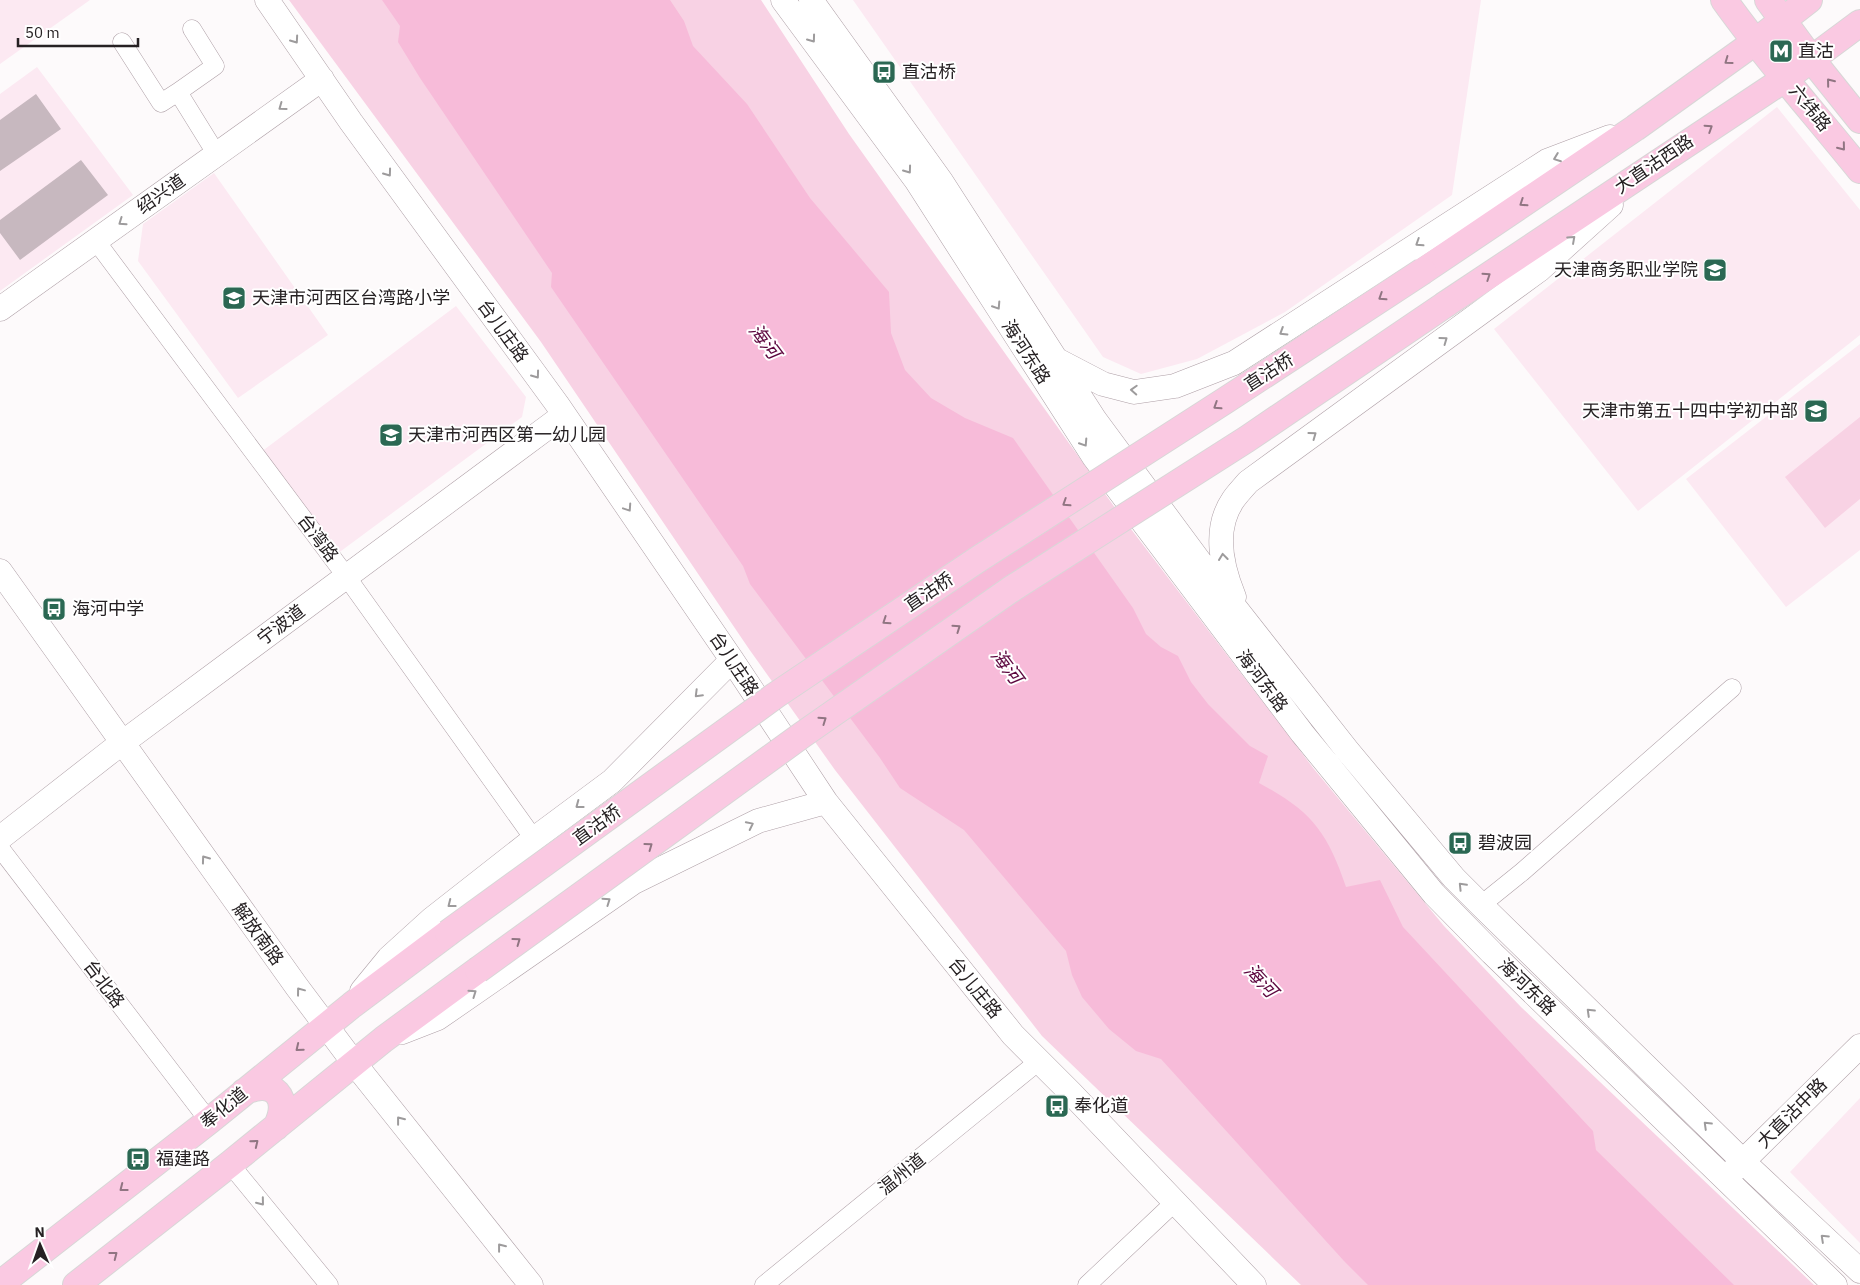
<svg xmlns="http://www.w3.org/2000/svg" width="1860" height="1285" font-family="'IBM Plex Sans','Noto Sans SC',sans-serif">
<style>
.built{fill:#fce9f2}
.green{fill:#f8d2e4}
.water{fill:#f7bbd9}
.building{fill:#c7b8bf}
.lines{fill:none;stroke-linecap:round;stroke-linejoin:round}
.street-casing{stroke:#ae9fa6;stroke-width:19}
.secondary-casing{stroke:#ae9fa6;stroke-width:25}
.primary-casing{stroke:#d8d7d7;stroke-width:28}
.street{stroke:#fff;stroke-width:18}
.secondary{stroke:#fff;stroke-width:24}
.primary{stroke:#fac9e2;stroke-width:26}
.primary-bridge-casing{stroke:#d8d7d7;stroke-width:28;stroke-linecap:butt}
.primary-bridge{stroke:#fac9e2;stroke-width:26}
.oneway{stroke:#9d9b9c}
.oneway2{stroke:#907582}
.labels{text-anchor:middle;stroke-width:4;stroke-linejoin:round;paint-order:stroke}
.poi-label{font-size:18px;fill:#262123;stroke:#fff;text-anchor:start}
.street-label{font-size:18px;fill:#262123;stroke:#fff}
.water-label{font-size:19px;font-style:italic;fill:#5c063e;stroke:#fff}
</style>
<rect width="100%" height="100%" fill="#fdfafb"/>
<path class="built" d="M 0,0 L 90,0 L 0,64 Z
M 853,0 L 1481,0 L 1452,195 L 1285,312 L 1197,359 L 1141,374 L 1103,357 Z
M 37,67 L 133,195 L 0,291 L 0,94 Z
M 1777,107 L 1860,210 L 1860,335 L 1638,511 L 1494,329 Z
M 214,173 L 328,335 L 238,398 L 138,261 L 143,224 Z
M 456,306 L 526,397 L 522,417 L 337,554 L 261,452 Z
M 1860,344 L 1860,550 L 1786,607 L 1686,479 Z
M 1860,1098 L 1860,1243 L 1790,1172 Z"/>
<path class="green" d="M 289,0 L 761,0 L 849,134 L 1118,512 L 1314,769 L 1444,926 L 1521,1007 L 1814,1285 L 1301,1285 L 1042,1036 L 835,770 L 749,649 L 541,342 Z
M 1860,417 L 1860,499 L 1825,528 L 1785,477 Z"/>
<path class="water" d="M 382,0 L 670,0 L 684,21 L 693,46 L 747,104 L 810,198 L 889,292 L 891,333 L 905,370 L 931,398 L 965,418 L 1013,438 L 1133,608 L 1146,634 L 1161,647 L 1178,656 L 1191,682 L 1208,704 L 1250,746 L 1268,756 L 1259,783 C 1311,811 1327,831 1346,887 L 1380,880 L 1403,927 L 1593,1131 L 1596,1150 L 1734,1285 L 1368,1285 L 1344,1261 L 1161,1059 L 1136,1051 L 1109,1029 L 1082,997 L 1072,975 L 1066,951 L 964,830 L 900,788 L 880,758 L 750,584 L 743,566 L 551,287 L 552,273 L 420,78 L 398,42 L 400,26 Z"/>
<path class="building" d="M 36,94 L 61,129 L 0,171 L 0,120 Z
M 81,160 L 108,195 L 20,260 L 0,233 L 0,220 Z"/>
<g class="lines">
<g class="street-casing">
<path id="street" d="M 192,29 L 215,66 L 178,92 L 217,155
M 122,42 L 161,103 L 178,92
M 96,241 L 346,576 L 534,839
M 0,848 L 209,1121
M 1481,905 L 1522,872 L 1732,688
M 230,1164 L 329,1285
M 764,1285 L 1039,1061
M 1087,1285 L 1175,1202"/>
</g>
<g class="secondary-casing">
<path id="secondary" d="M 267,0 L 351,122 L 557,404 L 732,660 L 826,802 L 1013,1035 L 1071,1093 L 1254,1285
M 783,0 L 916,180 L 1094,457 L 1302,733 L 1434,894 L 1492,953 L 1835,1285
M 811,0 L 941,181 L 1095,420 L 1211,577 L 1347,750 L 1454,878 L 1481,905 L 1753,1171 L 1860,1271
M 0,309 L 322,79
M 1057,360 L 1103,384 L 1134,392 L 1175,386 L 1234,363 L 1547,161 L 1610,137
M 0,571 L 297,987 L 354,1063 L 531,1285
M 1234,597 C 1222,568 1213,529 1233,500 C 1237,494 1243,488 1248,482 L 1539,270 L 1611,205
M 0,838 L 110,752 L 564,415
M 362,991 L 389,958 L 432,919 L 534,839 L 612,781 L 732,660
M 402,1032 L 438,1018 L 634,882 L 758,821 L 826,802
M 1733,1171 L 1860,1046"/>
</g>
<g class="primary-casing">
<path id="primary" d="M 1724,0 C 1766,59 1814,113 1860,170
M 1768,0 L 1812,60 L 1860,120
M 1423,271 L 1635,128 L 1755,42 L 1809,0
M 1446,304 L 1786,78 L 1860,23
M 244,1092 C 273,1077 292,1098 276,1127
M 0,1284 L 209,1121 L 352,1005 L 448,933
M 76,1285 L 230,1164 L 384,1039 L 478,970"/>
</g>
<use href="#street" class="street"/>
<use href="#secondary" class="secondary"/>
<use href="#primary" class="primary"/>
<g class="primary-bridge-casing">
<path id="primary-bridge" d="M 448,933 L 776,695 L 977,560 L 1226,400 L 1423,271
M 478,970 L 802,735 L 1013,588 L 1247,439 L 1446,304"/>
</g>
<use href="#primary-bridge" class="primary-bridge"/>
</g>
<defs><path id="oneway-chevron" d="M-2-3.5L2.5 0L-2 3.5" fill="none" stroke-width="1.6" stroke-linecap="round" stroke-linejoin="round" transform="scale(1.25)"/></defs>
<g class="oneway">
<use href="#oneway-chevron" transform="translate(812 39) rotate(54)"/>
<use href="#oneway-chevron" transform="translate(295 40) rotate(55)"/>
<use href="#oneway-chevron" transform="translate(282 107) rotate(144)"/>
<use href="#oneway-chevron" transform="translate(1557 158) rotate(159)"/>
<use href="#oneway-chevron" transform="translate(908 170) rotate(54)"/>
<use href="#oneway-chevron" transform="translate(388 173) rotate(54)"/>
<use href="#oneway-chevron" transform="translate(122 222) rotate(145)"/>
<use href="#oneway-chevron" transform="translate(1572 239) rotate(-42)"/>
<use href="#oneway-chevron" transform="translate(1419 243) rotate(147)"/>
<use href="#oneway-chevron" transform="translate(997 306) rotate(57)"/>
<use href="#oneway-chevron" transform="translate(1283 332) rotate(148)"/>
<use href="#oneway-chevron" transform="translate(1444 340) rotate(-36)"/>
<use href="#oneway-chevron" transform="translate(536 375) rotate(54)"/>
<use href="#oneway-chevron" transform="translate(1134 390) rotate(-177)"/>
<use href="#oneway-chevron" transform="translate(1313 435) rotate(-36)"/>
<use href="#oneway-chevron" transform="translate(1084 443) rotate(57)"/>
<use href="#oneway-chevron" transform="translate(628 508) rotate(56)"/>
<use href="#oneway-chevron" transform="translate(1223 557) rotate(-97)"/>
<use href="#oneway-chevron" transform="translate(698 694) rotate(135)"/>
<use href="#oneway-chevron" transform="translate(579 805) rotate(143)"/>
<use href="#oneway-chevron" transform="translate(750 825) rotate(-26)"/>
<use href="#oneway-chevron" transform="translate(205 859) rotate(-126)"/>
<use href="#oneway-chevron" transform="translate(1462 886) rotate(-134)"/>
<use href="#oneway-chevron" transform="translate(607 901) rotate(-35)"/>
<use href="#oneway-chevron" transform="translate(451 904) rotate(142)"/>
<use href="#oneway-chevron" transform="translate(300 991) rotate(-127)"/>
<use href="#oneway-chevron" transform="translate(473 993) rotate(-35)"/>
<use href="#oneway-chevron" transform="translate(1590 1012) rotate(-136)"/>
<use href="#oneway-chevron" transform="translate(400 1120) rotate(-128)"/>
<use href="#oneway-chevron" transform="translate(1707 1125) rotate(-136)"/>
<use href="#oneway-chevron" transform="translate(261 1202) rotate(51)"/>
<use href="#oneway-chevron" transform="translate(1824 1238) rotate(-137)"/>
<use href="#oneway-chevron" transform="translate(501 1247) rotate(-128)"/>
</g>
<g class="oneway2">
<use href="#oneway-chevron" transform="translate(1728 61) rotate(144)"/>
<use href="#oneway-chevron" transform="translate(1830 82) rotate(-129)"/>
<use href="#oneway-chevron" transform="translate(1709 128) rotate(-33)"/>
<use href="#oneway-chevron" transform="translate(1842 147) rotate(51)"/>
<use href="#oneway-chevron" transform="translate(1523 203) rotate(146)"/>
<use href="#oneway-chevron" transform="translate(1487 276) rotate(-34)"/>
<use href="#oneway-chevron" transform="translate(1382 297) rotate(147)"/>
<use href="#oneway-chevron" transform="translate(1217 406) rotate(147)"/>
<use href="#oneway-chevron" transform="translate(1066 503) rotate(147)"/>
<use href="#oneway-chevron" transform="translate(886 621) rotate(146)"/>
<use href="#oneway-chevron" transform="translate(957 628) rotate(-35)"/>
<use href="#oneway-chevron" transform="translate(823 720) rotate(-35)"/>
<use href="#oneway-chevron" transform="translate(649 846) rotate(-36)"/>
<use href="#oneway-chevron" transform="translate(517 941) rotate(-36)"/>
<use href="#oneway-chevron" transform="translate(299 1048) rotate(141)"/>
<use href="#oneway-chevron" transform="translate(255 1143) rotate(-39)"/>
<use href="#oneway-chevron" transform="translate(123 1188) rotate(142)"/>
<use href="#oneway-chevron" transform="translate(114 1255) rotate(-38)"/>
</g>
<defs>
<g id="metro-square" transform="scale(1.25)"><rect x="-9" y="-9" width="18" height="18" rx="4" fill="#2b6853" stroke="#fff"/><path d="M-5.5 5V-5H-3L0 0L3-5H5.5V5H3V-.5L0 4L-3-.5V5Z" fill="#fff"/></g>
<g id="bus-square" transform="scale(1.25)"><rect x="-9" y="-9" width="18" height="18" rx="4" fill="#2b6853" stroke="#fff"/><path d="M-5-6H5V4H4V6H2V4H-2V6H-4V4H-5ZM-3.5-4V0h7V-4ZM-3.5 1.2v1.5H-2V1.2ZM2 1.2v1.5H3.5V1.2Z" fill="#fff"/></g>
<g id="school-square" transform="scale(1.25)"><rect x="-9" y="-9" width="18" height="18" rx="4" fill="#2b6853" stroke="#fff"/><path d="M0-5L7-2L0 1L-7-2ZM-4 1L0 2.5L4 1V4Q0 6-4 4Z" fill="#fff"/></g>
</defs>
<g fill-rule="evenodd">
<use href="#metro-square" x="1781" y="51"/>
<use href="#bus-square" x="884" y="72"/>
<use href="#school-square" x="1715" y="270"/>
<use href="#school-square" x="234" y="298"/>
<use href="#school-square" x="1816" y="411"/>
<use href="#school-square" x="391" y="435"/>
<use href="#bus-square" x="54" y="609"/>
<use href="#bus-square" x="1460" y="843"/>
<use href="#bus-square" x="1057" y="1106"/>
<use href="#bus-square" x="138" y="1159"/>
</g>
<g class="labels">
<g class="poi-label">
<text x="1798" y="57">直沽</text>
<text x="902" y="78">直沽桥</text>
<text x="1698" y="276" text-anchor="end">天津商务职业学院</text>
<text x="252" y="304">天津市河西区台湾路小学</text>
<text x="1798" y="417" text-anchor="end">天津市第五十四中学初中部</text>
<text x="408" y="441">天津市河西区第一幼儿园</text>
<text x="72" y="615">海河中学</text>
<text x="1478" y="849">碧波园</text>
<text x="1074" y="1112">奉化道</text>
<text x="156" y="1165">福建路</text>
</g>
<g class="street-label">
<text transform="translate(1810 108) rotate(51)" y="6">六纬路</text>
<text transform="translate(1654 164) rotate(-34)" y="6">大直沽西路</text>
<text transform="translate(161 194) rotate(-35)" y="6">绍兴道</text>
<text transform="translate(503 331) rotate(54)" y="6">台儿庄路</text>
<text transform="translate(1026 352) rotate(57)" y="6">海河东路</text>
<text transform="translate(1269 372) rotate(-33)" y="6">直沽桥</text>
<text transform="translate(318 538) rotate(53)" y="6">台湾路</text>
<text transform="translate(929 592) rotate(-34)" y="6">直沽桥</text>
<text transform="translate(281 625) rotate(-37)" y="6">宁波道</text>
<text transform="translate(734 664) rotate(56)" y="6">台儿庄路</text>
<text transform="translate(1262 681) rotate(53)" y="6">海河东路</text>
<text transform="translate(597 825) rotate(-36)" y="6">直沽桥</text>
<text transform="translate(258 934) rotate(54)" y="6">解放南路</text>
<text transform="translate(104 984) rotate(53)" y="6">台北路</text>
<text transform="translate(1527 987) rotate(44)" y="6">海河东路</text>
<text transform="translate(975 988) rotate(51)" y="6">台儿庄路</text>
<text transform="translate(224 1108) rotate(-39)" y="6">奉化道</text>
<text transform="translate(1792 1113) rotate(-45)" y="6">大直沽中路</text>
<text transform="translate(902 1174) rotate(-39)" y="6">温州道</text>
</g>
<g class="water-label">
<text transform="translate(765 341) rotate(53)" y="7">海河</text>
<text transform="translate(1007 666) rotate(53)" y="7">海河</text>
<text transform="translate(1261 980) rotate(47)" y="7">海河</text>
</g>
</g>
<g transform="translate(40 1245) rotate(358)" stroke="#ffffff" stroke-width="4" paint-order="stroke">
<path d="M0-4L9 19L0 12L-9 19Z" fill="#262123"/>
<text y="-8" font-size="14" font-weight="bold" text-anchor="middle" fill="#262123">N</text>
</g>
<path d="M18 38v8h120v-8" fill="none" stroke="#262123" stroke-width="2.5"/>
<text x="25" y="38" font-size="15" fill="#262123" stroke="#ffffff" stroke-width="4" paint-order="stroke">50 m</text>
</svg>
